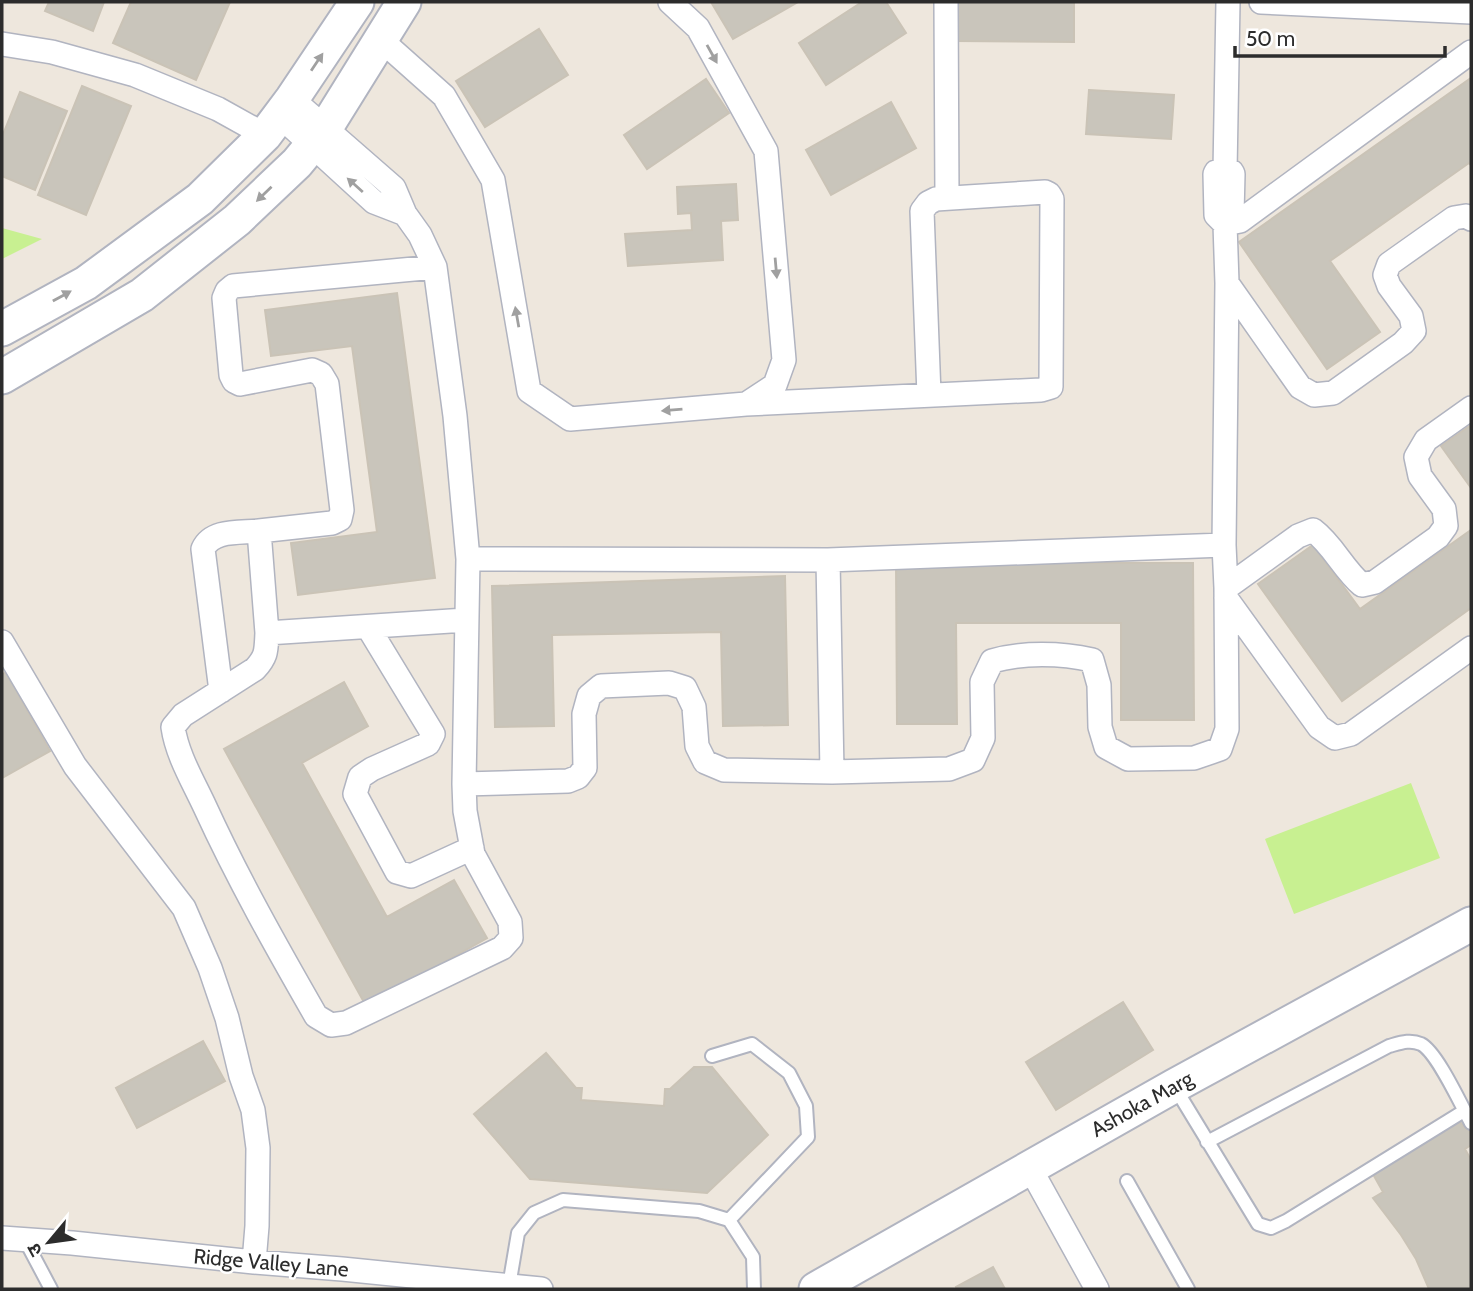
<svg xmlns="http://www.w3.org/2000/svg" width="1473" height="1291" font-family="Cabin,'Noto Sans Devanagari',sans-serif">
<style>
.pitch{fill:#c8f091}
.building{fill:#c9c5bb;stroke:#cac3b6;stroke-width:2}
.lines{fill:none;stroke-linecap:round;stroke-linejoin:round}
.lane-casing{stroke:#b1b4c0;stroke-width:16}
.street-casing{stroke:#b1b4c0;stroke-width:26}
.secondary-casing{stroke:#b1b4c0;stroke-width:37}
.lane{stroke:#fff;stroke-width:12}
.street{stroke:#fff;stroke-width:23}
.secondary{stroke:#fff;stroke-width:33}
.oneway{fill:#a0a0a0}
.labels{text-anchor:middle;stroke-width:5;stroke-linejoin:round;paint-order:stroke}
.street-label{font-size:21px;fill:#2c2c2c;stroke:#fff}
</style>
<rect width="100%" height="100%" fill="#eee7dd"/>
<path class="pitch" d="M 2,228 L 42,239 L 2,259 Z
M 1411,783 L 1440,858 L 1294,914 L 1265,839 Z"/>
<path class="building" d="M 49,2 L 104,2 L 93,31 L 45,11 Z
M 131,2 L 230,2 L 196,80 L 113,43 Z
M 711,2 L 798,2 L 733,39 Z
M 862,2 L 886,2 L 906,33 L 826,85 L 799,43 Z
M 956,2 L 1074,2 L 1074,42 L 956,41 Z
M 539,29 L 568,75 L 485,127 L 456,81 Z
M 1471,78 L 1471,165 L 1469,163 L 1330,261 L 1380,332 L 1327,369 L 1239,242 Z
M 706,79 L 729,113 L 647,169 L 624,135 Z
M 82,86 L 131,106 L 86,215 L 38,195 Z
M 1089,90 L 1174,95 L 1171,139 L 1086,134 Z
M 20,92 L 67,111 L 35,190 L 2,176 L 2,137 Z
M 891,102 L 916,148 L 831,195 L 806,150 Z
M 736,184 L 738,220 L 721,221 L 723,260 L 628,266 L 625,234 L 692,230 L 691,213 L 678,214 L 677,187 Z
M 397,293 L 435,578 L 298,595 L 291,543 L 377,532 L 352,346 L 271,356 L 265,310 Z
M 1471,425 L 1471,488 L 1441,446 Z
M 1471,530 L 1471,608 L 1342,701 L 1258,584 L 1313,545 L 1360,609 Z
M 896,563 L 1193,563 L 1194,720 L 1121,720 L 1121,623 L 956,623 L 957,724 L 897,724 Z
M 785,576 L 788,725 L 723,726 L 721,632 L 552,635 L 554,726 L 495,727 L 492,586 Z
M 6,672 L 50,751 L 2,778 L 2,675 Z
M 344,682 L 368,726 L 302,763 L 387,917 L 454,880 L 487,938 L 366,1006 L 224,749 Z
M 1123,1002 L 1153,1050 L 1056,1110 L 1026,1062 Z
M 203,1041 L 225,1081 L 137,1128 L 116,1088 Z
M 546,1053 L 576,1088 L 582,1088 L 581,1100 L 664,1106 L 665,1089 L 670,1089 L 694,1067 L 712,1067 L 768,1135 L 707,1193 L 530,1179 L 474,1114 Z
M 1460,1122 L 1466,1129 L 1468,1128 L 1471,1134 L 1471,1145 L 1465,1149 L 1471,1160 L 1471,1289 L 1429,1289 L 1416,1259 L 1401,1235 L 1373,1198 L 1383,1192 L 1373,1174 Z
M 993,1267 L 1005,1289 L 957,1289 L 956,1287 Z"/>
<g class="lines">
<g class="lane-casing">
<path id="lane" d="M 712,1056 L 752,1044 L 789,1073 L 806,1106 L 808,1137 L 729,1220
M 1174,1086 L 1258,1224 L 1271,1228 L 1286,1221 L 1464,1111
M 1207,1142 L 1389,1046 C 1400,1043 1410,1039 1421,1044 C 1437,1052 1461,1105 1471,1123
M 1127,1181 L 1188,1289
M 25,1240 L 51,1289
M 509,1286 L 518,1233 L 534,1213 L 563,1200 L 699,1211 L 729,1220 L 753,1257 L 754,1289"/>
</g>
<g class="street-casing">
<path id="street" d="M 946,2 L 947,198
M 1261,2 L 1471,12
M 380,39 L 444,96 L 493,180 L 529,391 L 570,419 L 746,404 L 775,385 L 784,360 L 766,151 L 698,28 L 670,2
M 2,44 L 52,52 L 135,75 L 218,109 L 265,135
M 292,99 L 394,188 L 405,214 L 420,235 L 435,267 L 455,416 L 468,559 L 828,560 L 1224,545
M 280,116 L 374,202 L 405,214
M 1225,171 L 1228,2
M 1225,224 L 1240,221 L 1471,52
M 435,267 L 233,286 L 227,291 L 224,298 L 231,375 L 234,381 L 240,384 L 312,370 L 321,374 L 327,384 L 342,510 L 340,519 L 332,523 L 259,531 L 267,633 L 466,620
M 1227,283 L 1300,387 L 1314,395 L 1333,393 L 1403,343 L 1414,331 L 1411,316 L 1389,286 L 1385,275 L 1389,264 L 1454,218 L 1466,216 L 1471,219
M 746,404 L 1041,390 L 1051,387 L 1052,199 L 1049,194 L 1045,192 L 936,199 L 928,203 L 922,211 L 929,395
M 468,559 L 464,784 L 568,781 L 578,777 L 585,768 L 584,714 L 589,696 L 601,686 L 669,683 L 685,688 L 694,707 L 697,746 L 705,762 L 724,770 L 832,772 L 949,769 L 973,760 L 983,738 L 982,682 L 992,661 C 1022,652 1062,653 1092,660 L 1099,685 L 1100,727 L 1106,747 L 1128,759 L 1194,758 L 1220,749 L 1227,729 L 1226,588 L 1224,545 L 1227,283 L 1225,224 L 1232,214 L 1233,174 L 1232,172 L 1216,172 L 1215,174 L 1216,215 L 1225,224
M 828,560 L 832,772
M 1226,588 L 1298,536 L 1313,530 C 1333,545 1343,569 1362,585 L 1375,582 L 1438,537 L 1446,526 L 1444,509 L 1420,476 L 1416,457 L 1426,440 L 1471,408
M 1226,598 L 1319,727 L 1335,738 L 1351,734 L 1471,648
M 368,627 L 433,734 L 428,744 L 372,769 L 360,777 L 355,794 L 397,872 L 411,876 L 472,848
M 267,633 C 266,651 267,656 255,669 L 183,715 L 173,727 C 177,755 193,781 205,807 C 238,879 277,948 316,1016 L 331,1025 L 346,1023 L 502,948 L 511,938 L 510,922 L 473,854 L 465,811 L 464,784
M 2,642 L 75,766 L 184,908 L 210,968 L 227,1018 L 241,1076 L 253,1110 L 258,1148 L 257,1226 L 254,1262
M 221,691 L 203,549 C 212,529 240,533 259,531
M 1030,1168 L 1097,1289
M 2,1238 L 72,1243 L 254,1262 L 342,1269 L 541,1289"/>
</g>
<g class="secondary-casing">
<path id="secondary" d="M 2,329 L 86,283 L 200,199 L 265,135 L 292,99 L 357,2
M 2,377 L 142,295 L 237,220 L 297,163 L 325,129 L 404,2
M 816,1289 L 1174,1086 L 1471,924"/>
</g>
<use href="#lane" class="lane"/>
<use href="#street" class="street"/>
<use href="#secondary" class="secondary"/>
</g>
<defs><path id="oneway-solid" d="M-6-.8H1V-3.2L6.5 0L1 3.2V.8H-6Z" transform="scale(1.75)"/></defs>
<g class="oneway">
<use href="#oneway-solid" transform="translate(712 54) rotate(61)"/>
<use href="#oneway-solid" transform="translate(317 62) rotate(-56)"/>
<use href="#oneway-solid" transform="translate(355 185) rotate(-138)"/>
<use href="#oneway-solid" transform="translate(264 194) rotate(136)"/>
<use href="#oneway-solid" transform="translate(776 268) rotate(85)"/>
<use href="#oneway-solid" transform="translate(62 296) rotate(-29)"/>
<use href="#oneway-solid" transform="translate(517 317) rotate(-100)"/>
<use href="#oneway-solid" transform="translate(672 410) rotate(175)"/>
</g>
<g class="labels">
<g class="street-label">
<text transform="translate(1142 1104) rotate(-29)" y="7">Ashoka Marg</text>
<text transform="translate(271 1263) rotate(5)" y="7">Ridge Valley Lane</text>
</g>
</g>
<rect width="1473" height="1291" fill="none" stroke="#2c2c2c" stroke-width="7"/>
<g transform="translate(49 1242) rotate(241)" stroke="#ffffff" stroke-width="5" paint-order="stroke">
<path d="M0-5L12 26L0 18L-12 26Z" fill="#2c2c2c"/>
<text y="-10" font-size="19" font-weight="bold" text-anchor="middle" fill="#2c2c2c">उ</text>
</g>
<path d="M1235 46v10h210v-10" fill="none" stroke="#2c2c2c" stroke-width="3.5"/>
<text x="1246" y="46" font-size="21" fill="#2c2c2c" stroke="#ffffff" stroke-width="5" paint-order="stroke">50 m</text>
</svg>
